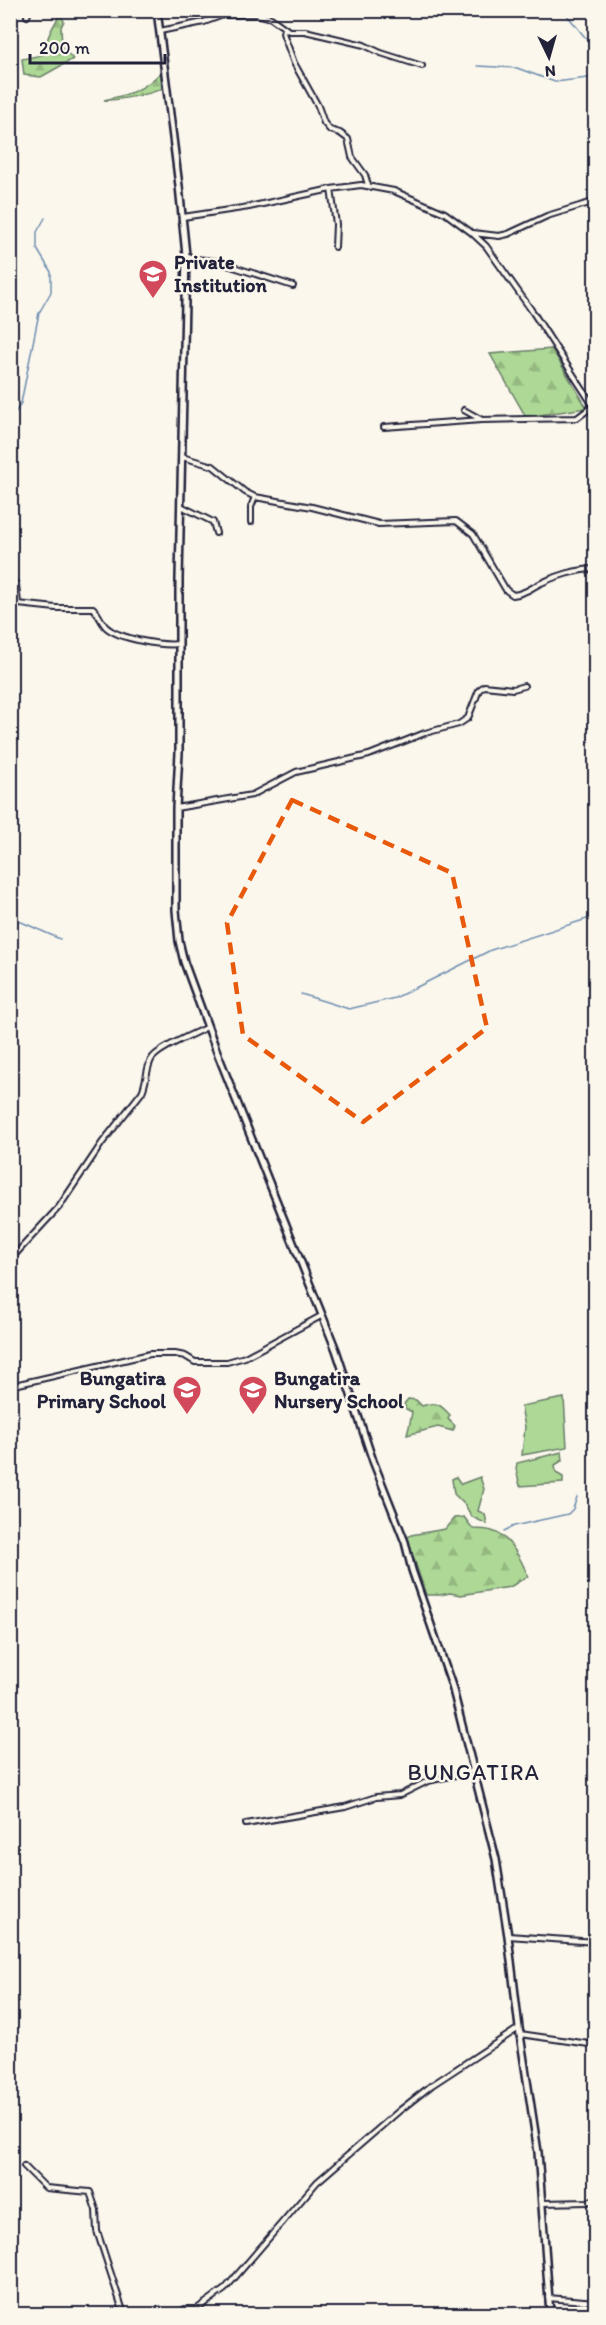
<svg xmlns="http://www.w3.org/2000/svg" width="606" height="2325" font-family="Itim,sans-serif">
<style>
.green{fill:#add895;stroke:#687d68;stroke-width:1.5}
.forest{fill:url(#forest-firs);stroke:#687d68;stroke-width:1.5}
.lines{fill:none;stroke-linecap:round;stroke-linejoin:round}
.stream{stroke:#6e8db0;stroke-width:1.5}
.street-casing{stroke:#22223b;stroke-width:8}
.secondary-casing{stroke:#22223b;stroke-width:10}
.street{stroke:#fbf7ec;stroke-width:4}
.secondary{stroke:#fbf7ec;stroke-width:5}
.marked{fill:none;stroke:#e8590c;stroke-width:4.5;stroke-dasharray:12 8;stroke-linejoin:round}
.labels{text-anchor:middle;stroke-width:5;stroke-linejoin:round;paint-order:stroke}
.poi-label{font-size:20px;font-weight:bold;fill:#22223b;stroke:#fbf7ec;text-anchor:start}
.quarter-label{font-size:22px;letter-spacing:1.5px;fill:#22223b;stroke:#fbf7ec}
</style>
<defs>
<pattern id="forest-firs" width="22" height="20" patternUnits="userSpaceOnUse" patternTransform="scale(1.5)"><rect width="22" height="20" fill="#add895"/><path d="M5 1l3.5 6h-7zM16 11l3.5 6h-7z" fill="#95b981"/></pattern>
</defs>
<rect width="100%" height="100%" fill="#fbf7ec"/>
<filter id="ink" filterUnits="userSpaceOnUse"><feTurbulence type="fractalNoise" baseFrequency=".0167" numOctaves="2"/><feDisplacementMap in="SourceGraphic" scale="12" xChannelSelector="R" yChannelSelector="G"/><feConvolveMatrix kernelMatrix="1 2 1 2 8 2 1 2 1" color-interpolation-filters="sRGB"/></filter>
<g filter="url(#ink)">
<path class="green" d="M 564,1398 L 567,1447 L 522,1455 L 525,1427 L 521,1406 Z
M 562,1452 L 563,1460 L 555,1465 L 556,1473 L 563,1477 L 563,1483 L 520,1486 L 516,1469 L 517,1463 Z
M 456,1477 L 461,1484 L 480,1477 L 484,1489 L 478,1511 L 485,1514 L 487,1524 L 472,1517 L 465,1505 L 454,1494 L 452,1479 Z"/>
<path class="forest" d="M 60,14 L 64,21 L 61,27 L 62,47 L 73,59 L 41,77 L 24,75 L 22,59 L 47,54 C 43,40 54,26 60,14 Z
M 161,72 L 162,88 C 155,94 113,101 104,100 C 127,95 145,90 161,72 Z
M 552,349 L 587,408 L 526,417 L 490,354 Z
M 408,1399 L 416,1400 L 422,1406 C 436,1401 440,1404 450,1415 L 448,1419 L 455,1426 L 453,1431 L 438,1427 L 407,1435 C 409,1428 411,1418 412,1412 L 406,1409 L 404,1404 Z
M 464,1517 L 473,1529 C 479,1529 486,1529 492,1531 C 509,1535 522,1561 528,1576 L 510,1587 L 461,1595 L 450,1593 L 440,1595 L 426,1595 L 407,1538 L 411,1535 L 445,1529 L 454,1518 Z"/>
<g class="lines">
<path class="stream" d="M 563,10 L 584,36 L 596,45
M 477,66 L 517,68 L 555,82 L 596,77
M 10,421 L 21,403 L 39,313 L 51,292 L 51,272 L 37,249 L 37,232 L 45,218
M 10,917 L 60,939
M 301,994 L 349,1009 L 395,998 L 491,950 L 596,916
M 504,1531 L 514,1526 L 568,1514 L 573,1509 L 577,1497"/>
<g class="street-casing">
<path id="street" d="M 27,16 L 30,10
M 284,28 L 283,33 L 294,63 L 318,106 L 324,123 L 330,130 L 340,133 L 348,139 L 352,157 L 365,175 L 368,185
M 160,31 L 204,22 L 223,15 L 256,14 L 271,18 L 289,31 L 305,31 L 364,45 L 381,53 L 422,66
M 331,189 L 336,224 L 335,247
M 183,217 L 249,207 L 331,189 L 361,185 L 394,191 L 445,213 L 472,233 L 486,246 L 532,311 L 596,410
M 473,233 L 499,236 L 508,234 L 547,216 L 596,201
M 186,255 L 195,259 L 215,261 L 293,286
M 464,410 L 482,420 L 577,418 L 593,406
M 384,427 L 482,420
M 182,457 L 213,466 L 245,492 L 255,497 L 312,507 L 379,524 L 456,521 L 473,534 L 506,590 L 513,595 C 527,593 529,589 539,584 C 555,576 578,569 596,569
M 181,506 L 213,522 L 216,533
M 251,522 L 251,507 L 255,497
M 10,580 L 16,584 L 18,604 L 56,608 L 93,608 C 99,614 101,622 106,627 C 119,639 162,646 179,644
M 176,808 L 252,795 L 296,772 L 369,755 L 425,733 L 459,724 L 468,718 L 479,690 L 484,686 L 513,689 L 524,686
M 10,1260 L 59,1207 L 102,1143 L 142,1092 C 147,1081 146,1070 151,1060 C 156,1049 194,1034 207,1027
M 10,1386 L 150,1354 L 175,1354 L 185,1356 L 195,1362 L 227,1362 L 245,1357 L 321,1316
M 246,1824 L 345,1807 L 376,1797 L 400,1795 L 428,1781 L 473,1771
M 508,1936 L 596,1942
M 520,2034 L 596,2045
M 24,2166 L 46,2188 L 90,2192 L 96,2210 L 97,2231 L 124,2314
M 543,2203 L 588,2202 L 596,2198
M 548,2298 L 596,2302
M 176,2314 L 185,2309 L 197,2309 L 225,2289 L 317,2182 L 399,2111 L 432,2085 L 519,2028"/>
</g>
<g class="secondary-casing">
<path id="secondary" d="M 157,10 L 179,186 L 186,255 L 179,579 L 179,753 L 176,808 L 176,910 L 179,941 L 184,962 L 217,1052 L 336,1350 L 373,1461 L 405,1542 L 412,1570 L 452,1686 L 496,1859 L 508,1936 L 519,2028 L 538,2152 L 550,2314"/>
</g>
<use href="#street" class="street"/>
<use href="#secondary" class="secondary"/>
</g>
</g>
<path class="marked" d="M 292,800 L 452,873 L 487,1028 L 363,1122 L 243,1035 L 227,923 Z"/>
<defs>
<g id="school-pin" transform="scale(1.5)"><path d="M0 17L-7.5 6A9.5 9.5 0 1 1 7.5 6Z" fill="#d1495b" stroke="#fbf7ec"/><path d="M0-5L7-2L0 1L-7-2ZM-4 1L0 2.5L4 1V4Q0 6-4 4Z" fill="#fff"/></g>
</defs>
<g fill-rule="evenodd">
<use href="#school-pin" x="153" y="274"/>
<use href="#school-pin" x="187" y="1390"/>
<use href="#school-pin" x="253" y="1390"/>
</g>
<g class="labels">
<g class="poi-label">
<text x="174" y="269">Private<tspan x="174" dy="23">Institution</tspan></text>
<text x="166" y="1385" text-anchor="end">Bungatira<tspan x="166" dy="23">Primary School</tspan></text>
<text x="274" y="1385">Bungatira<tspan x="274" dy="23">Nursery School</tspan></text>
</g>
<g class="quarter-label">
<text x="474" y="1780">BUNGATIRA</text>
</g>
</g>
<rect width="606" height="2325" fill="none" stroke="#fbf7ec" stroke-width="36"/>
<rect x="18" y="18" width="570" height="2289" fill="none" stroke="#22223b" stroke-width="2" filter="url(#ink)"/>
<g transform="translate(549 57) rotate(175)" stroke="#fbf7ec" stroke-width="4.5" paint-order="stroke">
<path d="M0-4.5L10 22L0 15L-10 22Z" fill="#22223b"/>
<text y="-9" font-size="16" font-weight="bold" text-anchor="middle" fill="#22223b">N</text>
</g>
<path d="M30 54v9h135v-9" fill="none" stroke="#22223b" stroke-width="3"/>
<text x="39" y="54" font-size="18" fill="#22223b" stroke="#fbf7ec" stroke-width="4.5" paint-order="stroke">200 m</text>
</svg>
